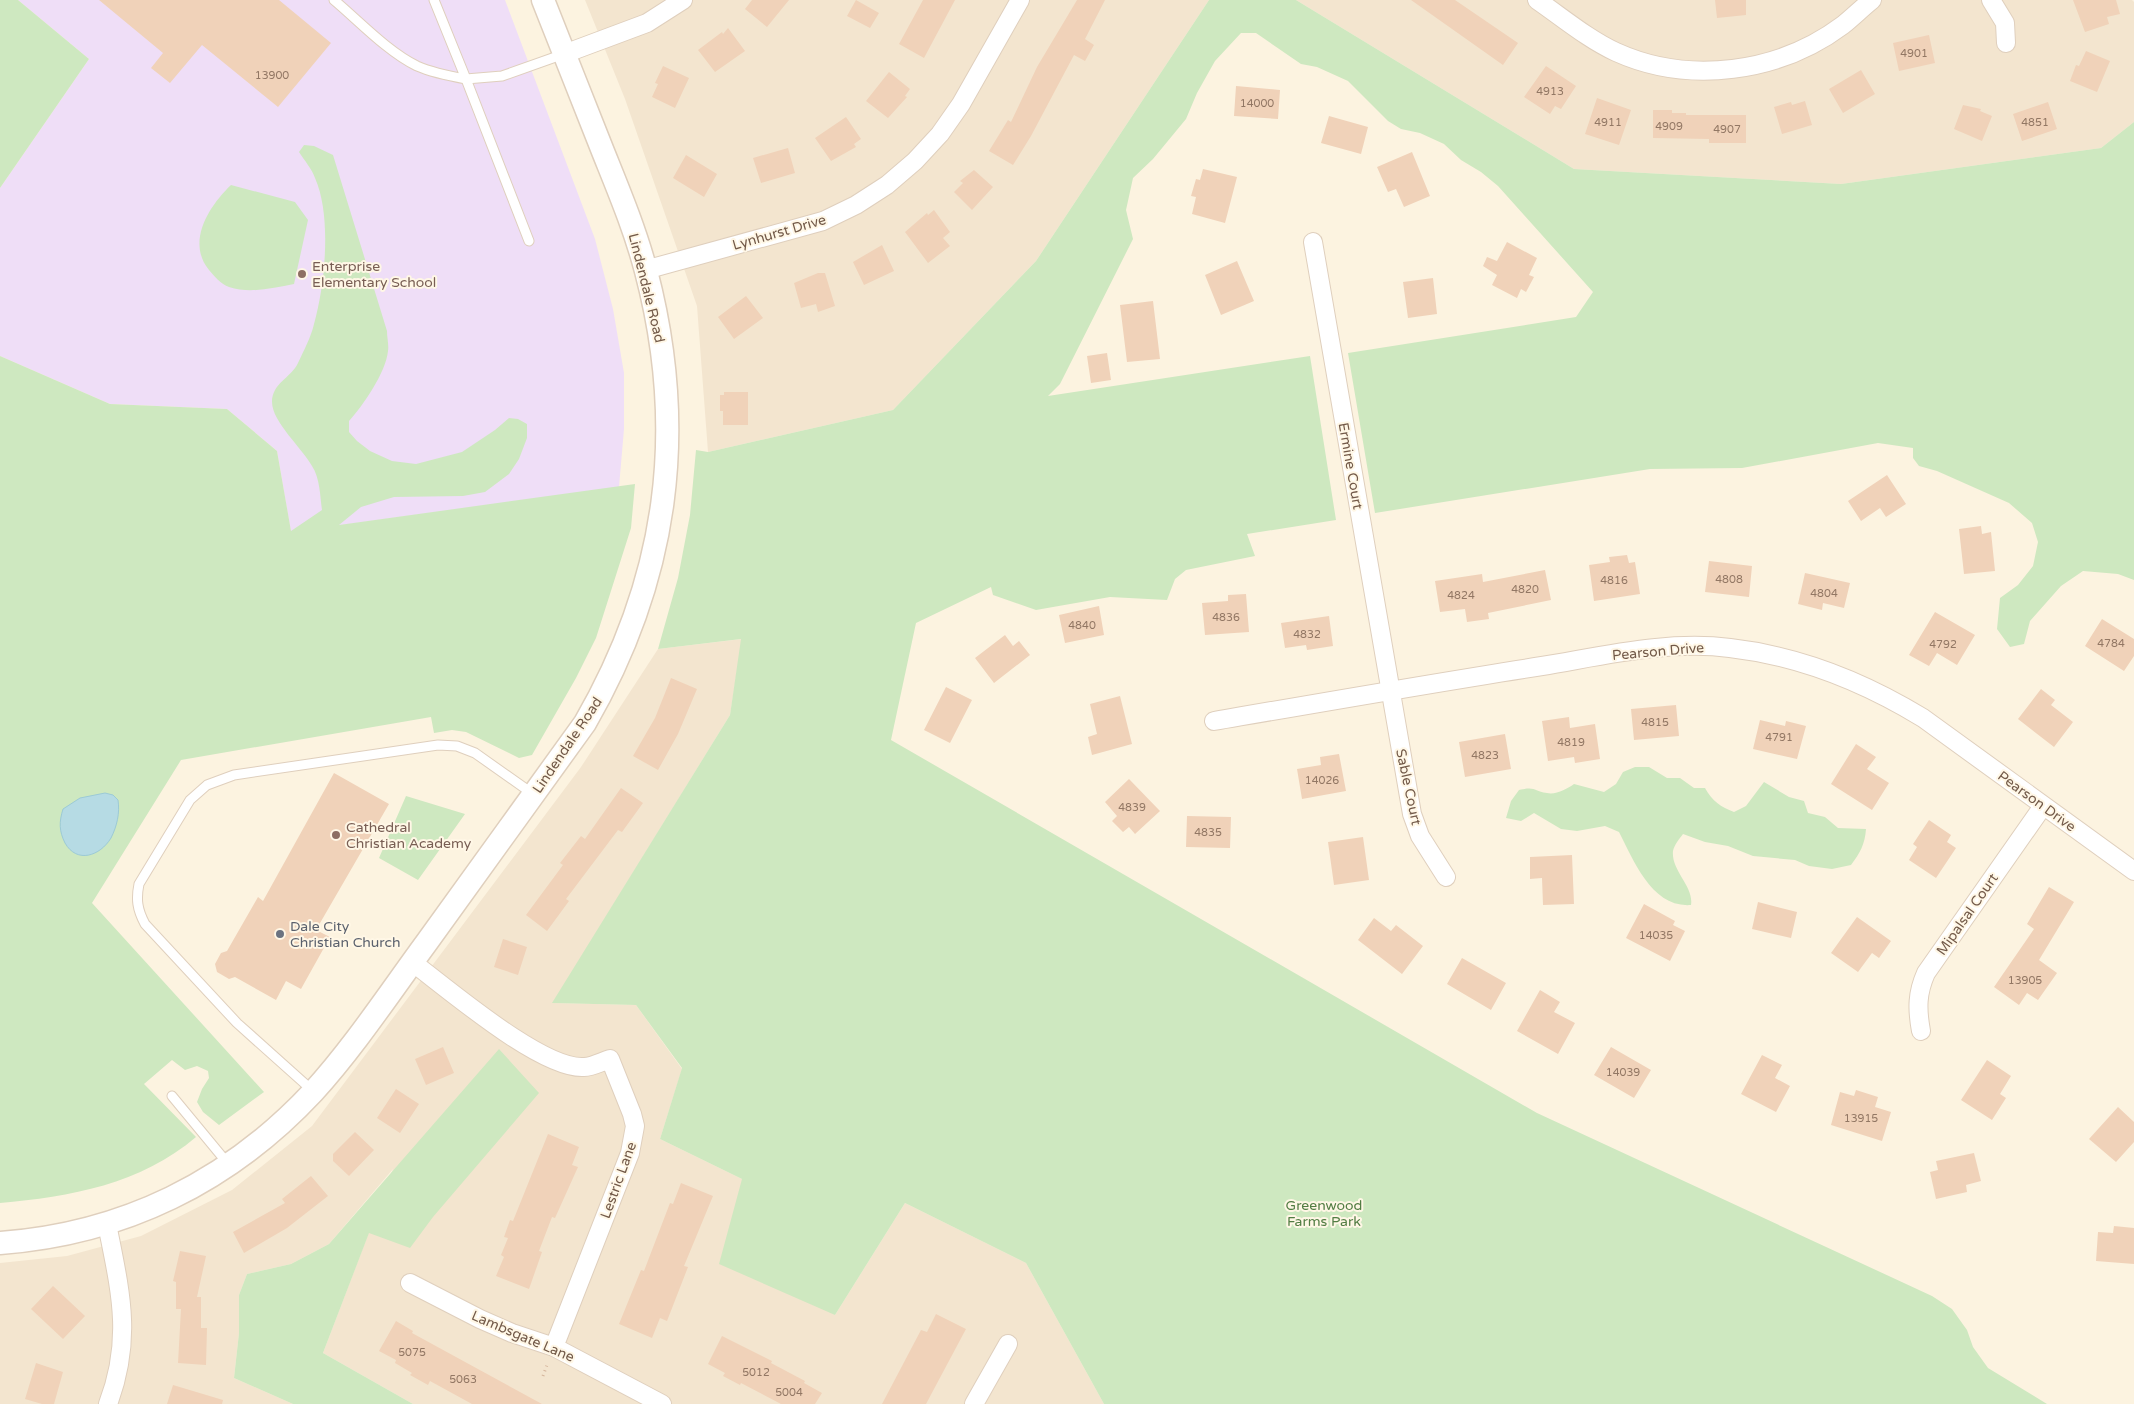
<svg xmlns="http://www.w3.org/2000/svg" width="2134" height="1404" font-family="'Varela Round',sans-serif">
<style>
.residential{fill:#f3e5cf}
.education{fill:#efdef7}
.green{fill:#cee8c0}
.water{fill:#b6dbe4;stroke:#9ccad6}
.building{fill:#f0d2b9}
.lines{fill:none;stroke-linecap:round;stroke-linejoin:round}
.service-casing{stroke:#dfcfbd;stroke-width:11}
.minor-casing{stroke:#dfcfbd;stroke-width:20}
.tertiary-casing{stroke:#dfcfbd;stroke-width:25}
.path{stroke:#d5b59c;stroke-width:3;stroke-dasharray:1 4;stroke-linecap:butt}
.service{stroke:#fff;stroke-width:9}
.minor{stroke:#fff;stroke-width:18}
.tertiary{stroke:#fff;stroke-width:22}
.education-dot{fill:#8d6e63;stroke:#fff7e6;stroke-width:2}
.worship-dot{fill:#6b7280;stroke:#fff7e6;stroke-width:2}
.labels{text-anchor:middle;stroke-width:4;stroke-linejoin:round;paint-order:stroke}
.number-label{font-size:11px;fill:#927764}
.street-label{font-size:14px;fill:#725948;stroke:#fff7e6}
.education-label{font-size:14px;fill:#785e54;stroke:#fff7e6;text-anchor:start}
.worship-label{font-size:14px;fill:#5b616d;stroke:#fff7e6;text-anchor:start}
.park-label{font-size:14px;fill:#527d43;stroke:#fff7e6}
</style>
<rect width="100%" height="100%" fill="#fcf3e0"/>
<path class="residential" d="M 585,0 L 1209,0 L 1036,261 L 893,410 L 708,452 L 697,306 L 625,99 Z
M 1296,0 L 2132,0 L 2134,2 L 2134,122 L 2101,148 L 1841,184 L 1574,169 Z
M 742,639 L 730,715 L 553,1003 L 636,1005 L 682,1069 L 660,1139 L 742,1179 L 835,1315 L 905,1203 L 1026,1263 L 1104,1404 L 413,1404 L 323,1353 L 393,1169 L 329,1244 L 291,1264 L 247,1274 L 239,1295 L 239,1333 L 234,1378 L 293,1404 L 0,1404 L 0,1263 L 67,1256 L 141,1236 L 232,1190 L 312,1126 L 581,767 L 658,649 Z"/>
<path class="education" d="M 18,0 L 505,0 L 595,239 L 613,309 L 624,373 L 624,429 L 619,487 L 291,532 L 277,451 L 227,409 L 110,404 L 0,356 L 0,188 L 89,59 Z"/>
<path class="green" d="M 0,0 L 18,0 L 89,59 L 0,188 Z
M 1209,0 L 1296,0 L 1574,169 L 1841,184 L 2101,148 L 2134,122 L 2134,580 L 2118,574 L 2083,571 L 2061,586 L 2030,621 L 2024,644 L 2010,647 L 1997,629 L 2000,598 L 2018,585 L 2033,566 L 2038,542 L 2032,523 L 2009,503 L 1937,471 L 1919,466 L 1913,458 L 1913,448 L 1878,443 L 1742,468 L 1650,469 L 1375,513 L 1348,353 L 1576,317 L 1593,292 L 1498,186 L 1481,172 L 1461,160 L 1444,144 L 1420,133 L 1401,129 L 1388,121 L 1348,81 L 1317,67 L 1301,64 L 1256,33 L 1241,33 L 1215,61 L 1197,93 L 1186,119 L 1153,159 L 1133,178 L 1126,210 L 1133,239 L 1060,384 L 1048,396 L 1310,356 L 1336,520 L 1247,534 L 1255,556 L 1186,570 L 1175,579 L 1167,600 L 1110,597 L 1036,610 L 993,595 L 991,587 L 916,623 L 891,740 L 1537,1113 L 1932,1296 L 1952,1309 L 1967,1330 L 1973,1347 L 1988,1368 L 2047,1404 L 1104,1404 L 1026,1263 L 905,1203 L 835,1315 L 719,1264 L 742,1179 L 660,1139 L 682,1068 L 636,1005 L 552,1003 L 730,715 L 741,639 L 658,649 L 678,578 L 690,515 L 696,450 L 708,452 L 893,410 L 1036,261 Z
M 304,145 L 314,146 L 333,155 L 387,331 C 387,338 389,345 388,351 C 386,372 363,406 349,421 L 349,432 L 357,441 L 370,451 L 392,461 L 416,464 L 462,452 L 495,430 L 509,418 L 518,419 L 527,424 L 527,438 L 519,459 L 509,474 L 485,492 L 463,496 L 394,497 L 361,507 L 339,525 L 635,484 L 631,528 L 596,638 L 576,678 L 532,755 L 519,758 L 466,732 L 452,730 L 434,733 L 431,717 L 181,760 L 92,903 L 264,1092 L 219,1125 L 203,1112 L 197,1102 L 202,1089 L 209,1078 L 208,1071 L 197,1066 L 185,1070 L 172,1060 L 144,1084 L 196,1137 C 141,1184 70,1197 0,1203 L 0,356 L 110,404 L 227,409 L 277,451 L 291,531 L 322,510 C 320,496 320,478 312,466 C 303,449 272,422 272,402 C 272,383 291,378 298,363 C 304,350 311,337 314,324 C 325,285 332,216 315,178 C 312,169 304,160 299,152 Z
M 231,185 L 295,202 L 308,220 L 294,284 C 273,288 250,294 229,287 C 221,284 214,276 209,270 C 186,242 209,206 231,185 Z
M 1635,767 L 1649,767 L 1667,778 L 1680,778 L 1694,788 L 1705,788 C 1712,801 1721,807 1734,812 L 1746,806 L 1764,782 L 1789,797 L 1804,801 L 1808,813 L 1825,817 L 1838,828 L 1866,829 C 1865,844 1860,853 1851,865 L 1832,869 L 1809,866 L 1795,860 L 1753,856 L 1728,846 L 1705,842 L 1683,834 C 1680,838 1674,845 1673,851 C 1671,871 1694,886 1691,905 C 1652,908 1634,861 1619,832 L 1605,826 L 1577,831 L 1561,829 L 1534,813 L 1521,821 L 1506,818 L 1511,801 L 1519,790 C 1536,786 1533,791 1547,793 C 1556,795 1567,789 1574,784 L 1604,792 L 1616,784 L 1623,772 Z
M 406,796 L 465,814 L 418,880 L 379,858 Z
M 499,1049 L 539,1093 L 433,1217 L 410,1248 L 369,1233 L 323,1353 L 413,1404 L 293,1404 L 234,1378 L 239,1333 L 239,1295 L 247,1274 L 291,1264 L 329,1244 Z"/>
<path class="water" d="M 105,793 L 113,795 L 118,800 C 120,813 117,826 111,838 C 100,856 77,864 65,843 C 59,831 59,822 63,809 L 80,798 Z"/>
<path class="building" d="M 99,0 L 279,0 L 331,43 L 278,107 L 202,45 L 170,83 L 151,68 L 163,53 Z
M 752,0 L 789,0 L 767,27 L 745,9 Z
M 856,0 L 879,13 L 870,28 L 847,16 Z
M 923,0 L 955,0 L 924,58 L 899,44 Z
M 1077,0 L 1105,0 L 1085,39 L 1094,45 L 1085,61 L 1074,55 L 1031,136 L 1013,165 L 989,151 L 1008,120 L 1011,122 L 1037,67 Z
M 1411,0 L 1455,0 L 1518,43 L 1503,65 Z
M 1715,0 L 1746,0 L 1746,15 L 1717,18 Z
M 2073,0 L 2116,0 L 2120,14 L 2107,17 L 2109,24 L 2085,32 Z
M 728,28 L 745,51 L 715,72 L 698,50 L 722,32 L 723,34 Z
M 1929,35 L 1935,63 L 1899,71 L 1893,43 Z
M 2086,51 L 2110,61 L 2097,92 L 2070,81 L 2076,65 L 2079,66 Z
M 663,66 L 689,78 L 675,108 L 652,97 L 658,84 L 655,83 Z
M 1546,66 L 1576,86 L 1561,109 L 1555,106 L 1550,114 L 1524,97 Z
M 1861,70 L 1875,94 L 1843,113 L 1829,89 Z
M 889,72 L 910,89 L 905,96 L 907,97 L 888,118 L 866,101 Z
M 1236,86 L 1280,90 L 1278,119 L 1234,116 Z
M 1597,98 L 1631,110 L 1619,145 L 1585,134 Z
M 1805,101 L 1812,125 L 1782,134 L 1774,107 L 1791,102 L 1792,105 Z
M 2048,102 L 2057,129 L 2022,141 L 2013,114 Z
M 1963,105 L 1981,109 L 1980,111 L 1992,116 L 1982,141 L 1954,129 Z
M 1653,110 L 1672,110 L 1672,113 L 1686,113 L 1686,115 L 1746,115 L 1746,143 L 1709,143 L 1709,139 L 1653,138 Z
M 1329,116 L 1368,127 L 1361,154 L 1321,143 Z
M 846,117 L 861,139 L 854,144 L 856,147 L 831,161 L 815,138 Z
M 788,148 L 795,173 L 761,183 L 753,158 Z
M 1412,152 L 1430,196 L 1404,207 L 1396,189 L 1388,192 L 1377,167 Z
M 686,155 L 717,174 L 704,197 L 673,178 Z
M 1203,169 L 1237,177 L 1225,223 L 1192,214 L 1196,197 L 1191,196 L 1196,179 L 1200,180 Z
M 974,170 L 993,187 L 972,210 L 954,192 L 963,183 L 960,181 Z
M 934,210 L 950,232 L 943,238 L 950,246 L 928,263 L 905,232 L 927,213 L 928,215 Z
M 1507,242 L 1537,258 L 1529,275 L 1534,277 L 1526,292 L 1521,289 L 1517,298 L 1492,285 L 1497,275 L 1483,266 L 1487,257 L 1497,261 Z
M 882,245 L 894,271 L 864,285 L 853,262 Z
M 1237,261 L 1254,301 L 1221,315 L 1205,275 Z
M 818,273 L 825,273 L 835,306 L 818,312 L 816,304 L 801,308 L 794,283 Z
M 1433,278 L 1437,314 L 1408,318 L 1403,282 Z
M 746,296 L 763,318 L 734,339 L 718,317 Z
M 1153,301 L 1160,359 L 1127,362 L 1120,305 Z
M 1107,353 L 1111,380 L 1091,383 L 1087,356 Z
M 724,392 L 748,392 L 748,425 L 723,425 L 723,411 L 720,411 L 720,395 L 724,395 Z
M 1887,475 L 1906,504 L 1886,517 L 1880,508 L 1861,521 L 1848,501 Z
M 1981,526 L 1982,534 L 1991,532 L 1995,571 L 1964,574 L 1959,529 Z
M 1627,555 L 1629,563 L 1635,562 L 1640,594 L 1594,601 L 1589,565 L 1610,562 L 1609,557 Z
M 1709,561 L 1752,566 L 1749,597 L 1705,592 Z
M 1545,570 L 1551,600 L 1488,613 L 1489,619 L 1467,622 L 1465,609 L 1440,612 L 1435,581 L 1482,574 L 1483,582 Z
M 1805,573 L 1850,583 L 1844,608 L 1823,603 L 1822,610 L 1798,604 Z
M 1246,594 L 1249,632 L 1205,635 L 1202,603 L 1228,601 L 1228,595 Z
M 1099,606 L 1104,635 L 1065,643 L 1059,615 Z
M 1935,612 L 1975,635 L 1957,665 L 1937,653 L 1929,666 L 1909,655 Z
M 1329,616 L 1333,646 L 1307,650 L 1306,645 L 1285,648 L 1281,623 Z
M 2102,619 L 2134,639 L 2134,656 L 2124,671 L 2085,646 Z
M 1005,635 L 1013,646 L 1019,641 L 1030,655 L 994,683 L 975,658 Z
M 671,678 L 697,689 L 678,734 L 658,770 L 633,756 L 655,718 Z
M 946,687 L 972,700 L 950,743 L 924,730 Z
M 2041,689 L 2055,700 L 2051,705 L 2073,722 L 2054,747 L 2018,719 Z
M 1120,696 L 1132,744 L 1092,755 L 1088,737 L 1097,734 L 1090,704 Z
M 1676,705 L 1679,736 L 1634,740 L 1631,709 Z
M 1569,717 L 1570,728 L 1595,724 L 1600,759 L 1575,763 L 1574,757 L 1548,761 L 1542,721 Z
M 1760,720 L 1785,726 L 1786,721 L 1806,726 L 1797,759 L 1753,749 Z
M 1505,734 L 1511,769 L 1465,777 L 1459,742 Z
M 1856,744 L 1876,757 L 1867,769 L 1889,783 L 1872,810 L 1831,784 Z
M 1339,754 L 1346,791 L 1302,799 L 1297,769 L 1321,765 L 1320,757 Z
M 334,773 L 389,804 L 316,930 L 330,937 L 301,989 L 286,981 L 276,1000 L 235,977 L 229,979 L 217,972 L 215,964 L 221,953 L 227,951 L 258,897 L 263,901 Z
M 1129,779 L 1160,811 L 1135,834 L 1129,827 L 1123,832 L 1112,821 L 1117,816 L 1105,802 Z
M 621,788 L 643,803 L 622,832 L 618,830 L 566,899 L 569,901 L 547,931 L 526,915 L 563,865 L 560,863 L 581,836 L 585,839 Z
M 1187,816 L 1231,817 L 1230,848 L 1186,847 Z
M 1929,820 L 1951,835 L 1947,842 L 1956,848 L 1936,878 L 1909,860 L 1917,847 L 1913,844 Z
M 1363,837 L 1369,880 L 1334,885 L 1328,842 Z
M 1572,855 L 1574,904 L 1543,905 L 1542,878 L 1530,879 L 1530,857 Z
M 2049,887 L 2074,902 L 2039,960 L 2057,973 L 2038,1000 L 2027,993 L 2019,1005 L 1994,987 L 2034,929 L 2027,924 Z
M 1758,902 L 1797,912 L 1791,938 L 1752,929 Z
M 1644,904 L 1675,921 L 1673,925 L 1685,931 L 1670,961 L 1626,938 Z
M 1857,917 L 1891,941 L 1879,958 L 1872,953 L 1858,972 L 1831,953 Z
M 1374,918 L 1391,931 L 1396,925 L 1423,946 L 1402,974 L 1358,940 Z
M 503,939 L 527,947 L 518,975 L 494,967 Z
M 1462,958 L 1506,983 L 1491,1010 L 1447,984 Z
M 1540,990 L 1560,1002 L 1554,1012 L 1575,1023 L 1558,1054 L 1517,1031 Z
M 443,1047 L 454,1073 L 426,1085 L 415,1059 Z
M 1611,1047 L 1651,1070 L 1634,1098 L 1594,1075 Z
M 1762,1055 L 1782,1065 L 1775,1078 L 1790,1086 L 1776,1112 L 1741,1094 Z
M 1987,1060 L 2011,1076 L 2000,1094 L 2006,1098 L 1992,1120 L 1961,1100 Z
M 396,1089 L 419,1104 L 400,1133 L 377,1118 Z
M 1856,1090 L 1878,1097 L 1875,1107 L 1891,1112 L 1882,1141 L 1831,1125 L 1840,1092 L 1854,1096 Z
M 2118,1107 L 2134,1122 L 2134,1142 L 2116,1162 L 2089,1139 Z
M 355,1132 L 374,1150 L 349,1176 L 333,1161 L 333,1154 Z
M 548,1134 L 579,1147 L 572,1165 L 578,1167 L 555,1218 L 552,1217 L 539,1251 L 542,1252 L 529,1289 L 496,1276 L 504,1257 L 501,1255 L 508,1238 L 504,1237 L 510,1220 L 513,1221 Z
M 1974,1153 L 1981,1181 L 1966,1185 L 1967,1192 L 1936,1199 L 1930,1172 L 1938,1170 L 1936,1161 Z
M 311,1176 L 328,1196 L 287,1228 L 244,1253 L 233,1232 L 285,1203 L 282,1199 Z
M 681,1183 L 713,1196 L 684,1266 L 688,1267 L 667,1321 L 660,1318 L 652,1338 L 619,1324 L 641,1270 L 644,1271 L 670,1203 L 673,1204 Z
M 2114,1226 L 2134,1228 L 2134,1264 L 2096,1261 L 2098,1232 L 2113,1233 Z
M 180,1251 L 206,1256 L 197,1297 L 201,1297 L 201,1328 L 207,1328 L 206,1365 L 178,1363 L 181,1309 L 176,1309 L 176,1282 L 173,1281 Z
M 53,1286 L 85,1316 L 63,1339 L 31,1309 Z
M 936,1314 L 966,1329 L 926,1404 L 882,1404 L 921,1330 L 927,1332 Z
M 396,1321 L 413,1331 L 412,1333 L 542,1404 L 472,1404 L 430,1381 L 428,1385 L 410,1375 L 412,1373 L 395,1363 L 396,1360 L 379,1351 Z
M 722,1336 L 772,1361 L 771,1363 L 805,1381 L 804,1383 L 822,1393 L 815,1404 L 781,1404 L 741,1383 L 740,1385 L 723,1376 L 725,1373 L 708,1364 Z
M 36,1363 L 63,1372 L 54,1404 L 42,1404 L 25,1399 Z
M 173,1385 L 223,1400 L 222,1404 L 167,1404 Z"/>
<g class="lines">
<g class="service-casing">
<path id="service" d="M 334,0 C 359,21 388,52 417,66 C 433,73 449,76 466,79 L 434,0
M 529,241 L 466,79 L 502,76 L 564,54
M 313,1091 L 237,1023 L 145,924 C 137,909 136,899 139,884 L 190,800 L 207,785 L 234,775 L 438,745 L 457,746 L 475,753 L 533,794
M 172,1096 L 229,1165"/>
</g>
<g class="minor-casing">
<path id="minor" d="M 1537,0 C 1563,18 1588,39 1616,52 C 1689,85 1779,73 1843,25 C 1853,17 1862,8 1872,0
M 1991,0 L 2005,23 L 2006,43
M 564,54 L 647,23 L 683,0
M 1313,242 L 1412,814 L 1420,836 L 1446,877
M 645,270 L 823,221 L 856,205 L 887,185 L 915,161 L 940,134 L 961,104 L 1020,0
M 1214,721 C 1324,702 1433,683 1542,666 C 1603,656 1668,640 1730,648 C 1800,656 1864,682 1923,718 L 2134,871
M 412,962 C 447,988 542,1070 584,1067 C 592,1067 601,1062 610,1059 L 632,1114 L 635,1126 L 630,1153 L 554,1347
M 1921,1031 C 1917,1009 1917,993 1926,973 L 2043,806
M 107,1224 C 120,1290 133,1338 108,1404
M 410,1283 L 480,1319 L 512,1333 L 554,1347 L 662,1404
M 974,1404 L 1008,1344"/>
</g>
<g class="tertiary-casing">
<path id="tertiary" d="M 0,1243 C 123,1234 229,1182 313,1092 C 354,1047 391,991 427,942 C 480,869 532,796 585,723 C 668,579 688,431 646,271 C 635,229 618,189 602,149 C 582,99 563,50 543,0"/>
</g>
<path class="path" d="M 543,1376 L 547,1365"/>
<use href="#service" class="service"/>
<use href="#minor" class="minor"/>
<use href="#tertiary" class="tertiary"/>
</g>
<g class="education-dot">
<circle cx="302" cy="274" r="5"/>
<circle cx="336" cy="835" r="5"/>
</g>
<circle class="worship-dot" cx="280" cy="934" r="5"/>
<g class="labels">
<g class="number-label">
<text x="1914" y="57">4901</text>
<text x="272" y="79">13900</text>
<text x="1550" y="95">4913</text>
<text x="1257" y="107">14000</text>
<text x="1608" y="126">4911</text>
<text x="2035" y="126">4851</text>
<text x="1669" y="130">4909</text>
<text x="1727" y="133">4907</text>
<text x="1729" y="583">4808</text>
<text x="1614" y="584">4816</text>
<text x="1525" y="593">4820</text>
<text x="1824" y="597">4804</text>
<text x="1461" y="599">4824</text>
<text x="1226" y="621">4836</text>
<text x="1082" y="629">4840</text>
<text x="1307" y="638">4832</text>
<text x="2111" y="647">4784</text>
<text x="1943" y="648">4792</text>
<text x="1655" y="726">4815</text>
<text x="1779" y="741">4791</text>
<text x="1571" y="746">4819</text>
<text x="1485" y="759">4823</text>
<text x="1322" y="784">14026</text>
<text x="1132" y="811">4839</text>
<text x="1208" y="836">4835</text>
<text x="1656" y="939">14035</text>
<text x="2025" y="984">13905</text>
<text x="1623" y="1076">14039</text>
<text x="1861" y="1122">13915</text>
<text x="412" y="1356">5075</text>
<text x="756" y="1376">5012</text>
<text x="463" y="1383">5063</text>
<text x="789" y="1396">5004</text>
</g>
<g class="street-label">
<text transform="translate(779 232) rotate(-16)" y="5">Lynhurst Drive</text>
<text transform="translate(647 288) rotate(76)" y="5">Lindendale Road</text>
<text transform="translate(1351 466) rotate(80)" y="5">Ermine Court</text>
<text transform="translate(1658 651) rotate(-5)" y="5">Pearson Drive</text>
<text transform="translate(567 745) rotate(-56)" y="5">Lindendale Road</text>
<text transform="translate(1409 787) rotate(78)" y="5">Sable Court</text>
<text transform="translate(2037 801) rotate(36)" y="5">Pearson Drive</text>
<text transform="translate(1967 914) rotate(-55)" y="5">Mipalsal Court</text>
<text transform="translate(618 1180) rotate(-70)" y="5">Lestric Lane</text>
<text transform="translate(523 1336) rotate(23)" y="5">Lambsgate Lane</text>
</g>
<g class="education-label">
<text x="312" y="271">Enterprise<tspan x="312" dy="16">Elementary School</tspan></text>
<text x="346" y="832">Cathedral<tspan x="346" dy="16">Christian Academy</tspan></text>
</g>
<g class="worship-label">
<text x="290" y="931">Dale City<tspan x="290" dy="16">Christian Church</tspan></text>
</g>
<g class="park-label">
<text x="1324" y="1210">Greenwood<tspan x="1324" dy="16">Farms Park</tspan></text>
</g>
</g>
</svg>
